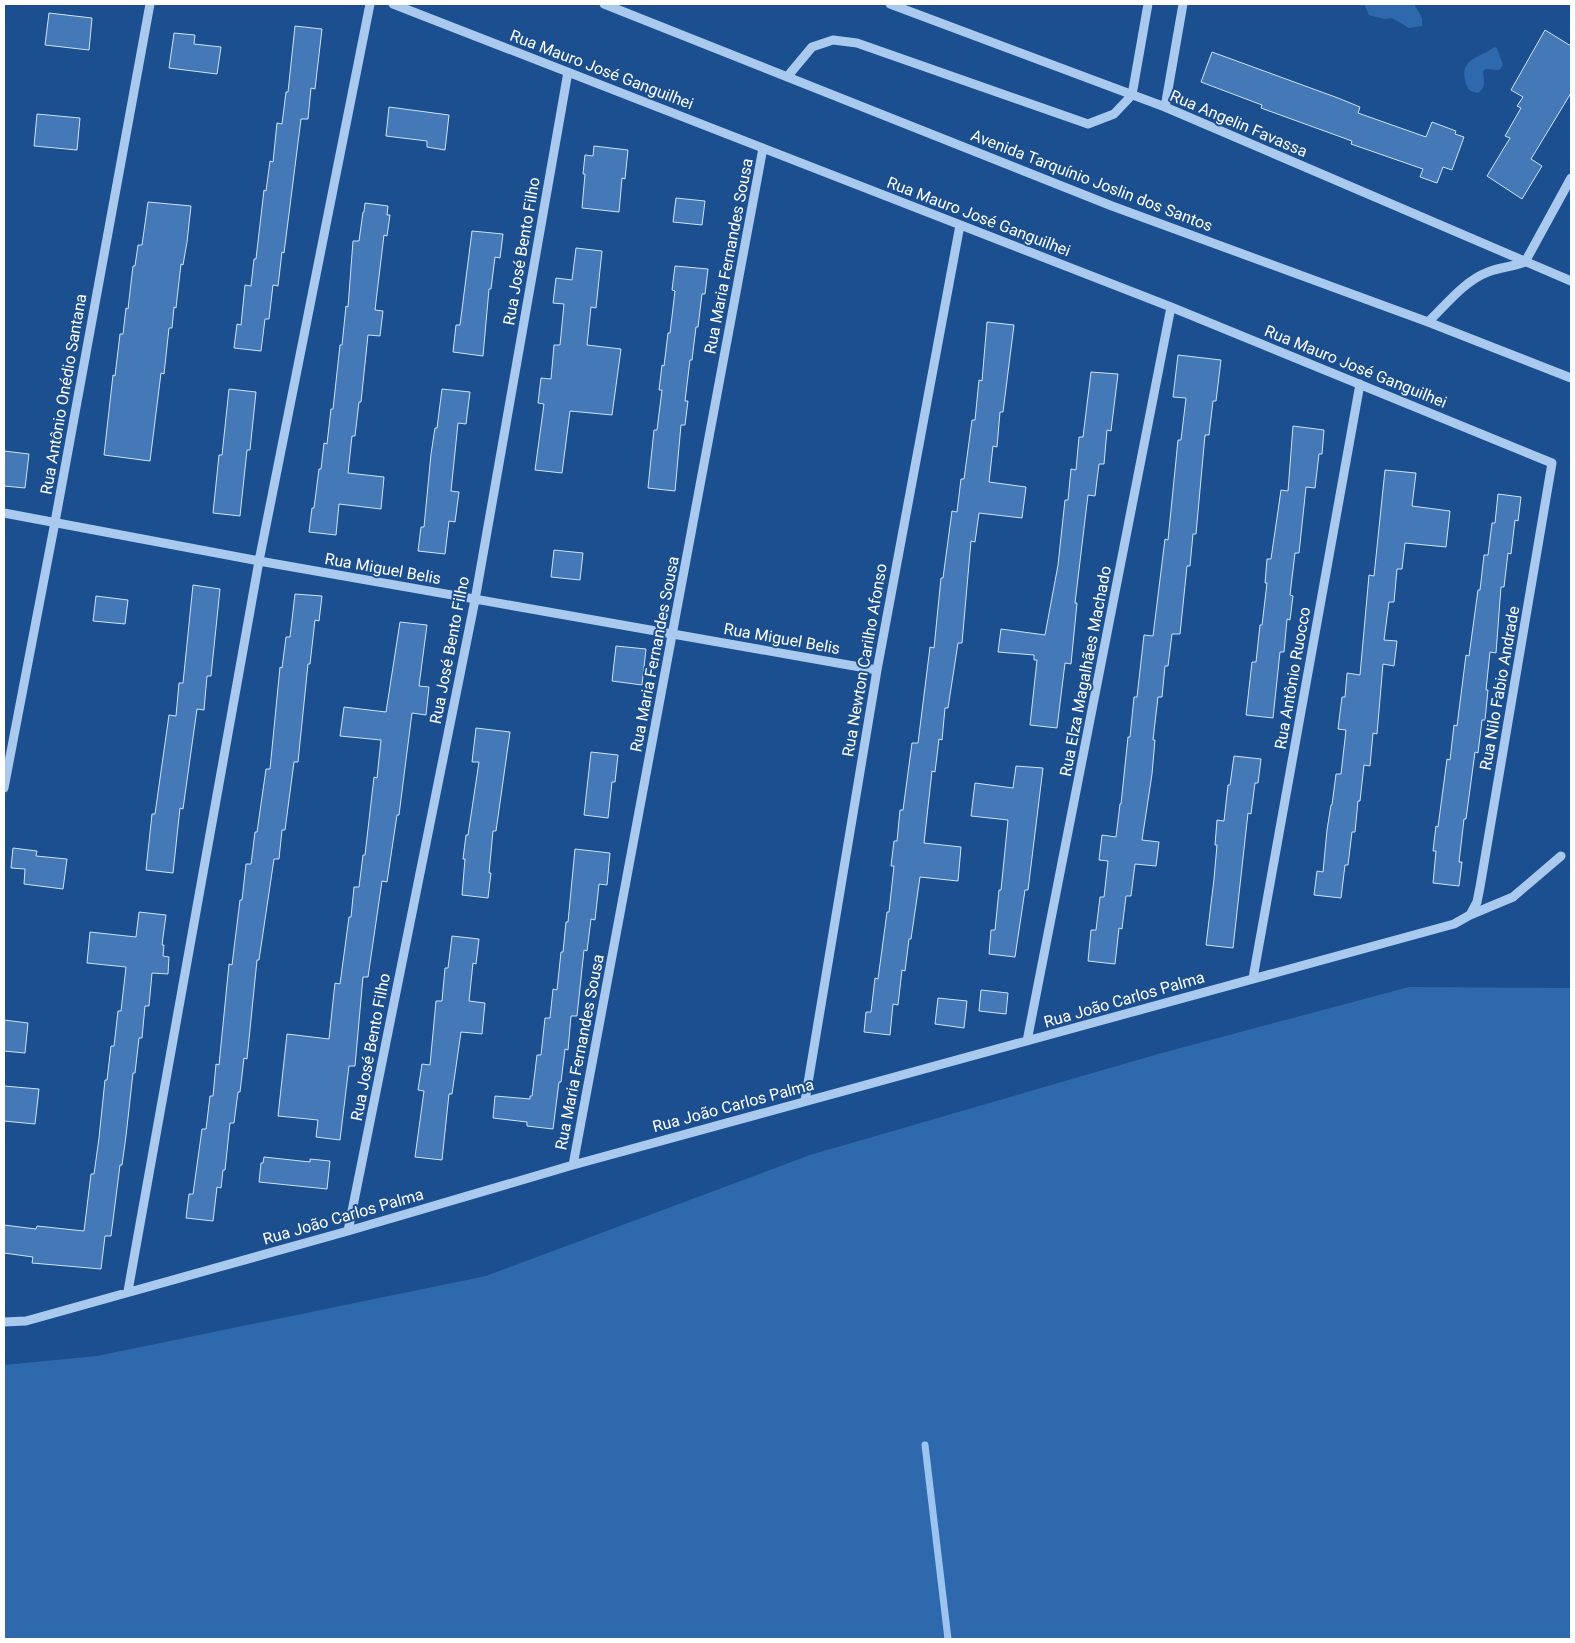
<svg xmlns="http://www.w3.org/2000/svg" width="1575" height="1643" font-family="Roboto,sans-serif">
<style>
.green{fill:#2e69ad}
.lines{fill:none;stroke-linecap:round;stroke-linejoin:round}
.stream{stroke:#9cc4f0;stroke-width:7}
.building{fill:#4478b7;stroke:#cfe3fa}
.minor{stroke:#a9c9ee;stroke-width:9}
.labels{text-anchor:middle;stroke-width:4;stroke-linejoin:round;paint-order:stroke}
.street-label{font-size:16px;fill:#fff;stroke:#1b4f8f}
</style>
<rect width="100%" height="100%" fill="#1b4f8f"/>
<path class="green" d="M 1364,4 L 1414,4 L 1422,18 L 1422,26 L 1409,28 L 1392,18 L 1384,19 L 1369,15 Z
M 1494,47 L 1497,48 L 1503,65 L 1499,70 L 1486,69 L 1483,71 C 1484,80 1486,88 1478,93 C 1471,92 1468,90 1466,84 C 1458,58 1479,59 1494,47 Z
M 1409,987 L 1571,988 L 1571,1639 L 4,1639 L 4,1365 L 97,1356 L 486,1276 L 810,1155 L 1158,1054 Z"/>
<g class="lines">
<path class="stream" d="M 925,1445 L 948,1639"/>
</g>
<path class="building" d="M 49,13 L 92,18 L 89,50 L 45,45 Z
M 295,26 L 322,29 L 315,89 L 311,88 L 308,119 L 301,119 L 284,253 L 282,252 L 278,286 L 273,285 L 269,319 L 265,319 L 261,351 L 234,348 L 237,324 L 241,325 L 245,285 L 251,286 L 254,259 L 256,259 L 264,190 L 266,191 L 270,161 L 273,162 L 277,123 L 282,124 L 286,92 L 288,92 Z
M 1545,30 L 1571,46 L 1571,93 L 1531,159 L 1542,166 L 1522,199 L 1487,176 L 1510,138 L 1505,136 L 1521,108 L 1517,106 L 1523,97 L 1511,90 Z
M 174,33 L 195,35 L 194,44 L 221,47 L 217,74 L 169,68 Z
M 1212,52 L 1338,98 L 1360,107 L 1358,113 L 1426,137 L 1432,122 L 1456,131 L 1455,134 L 1464,137 L 1452,170 L 1443,167 L 1437,183 L 1420,177 L 1423,169 L 1351,144 L 1352,141 L 1261,108 L 1262,105 L 1201,82 Z
M 389,107 L 449,115 L 445,150 L 427,147 L 427,141 L 386,136 Z
M 37,114 L 80,118 L 77,150 L 34,146 Z
M 594,146 L 628,150 L 625,179 L 622,178 L 619,212 L 582,208 L 585,174 L 583,174 L 585,155 L 593,156 Z
M 676,198 L 705,201 L 702,225 L 673,222 Z
M 148,202 L 191,206 L 187,242 L 183,265 L 181,264 L 176,308 L 174,307 L 172,328 L 169,328 L 164,374 L 161,373 L 150,461 L 104,455 L 113,375 L 115,376 L 120,334 L 123,334 L 126,308 L 128,309 L 133,266 L 135,266 L 138,245 L 142,245 Z
M 365,203 L 388,206 L 387,215 L 390,215 L 387,236 L 384,235 L 375,310 L 383,311 L 380,336 L 368,335 L 361,402 L 359,402 L 355,436 L 352,436 L 348,473 L 384,477 L 381,509 L 339,504 L 336,535 L 309,532 L 312,508 L 314,508 L 319,469 L 321,469 L 324,443 L 327,444 L 331,409 L 333,409 L 340,345 L 342,345 L 346,306 L 348,307 L 353,241 L 359,241 L 363,212 L 364,212 Z
M 472,231 L 503,234 L 500,258 L 495,257 L 491,289 L 489,289 L 483,356 L 453,352 L 456,325 L 460,325 Z
M 576,248 L 602,251 L 596,308 L 591,307 L 587,345 L 621,349 L 612,415 L 570,411 L 562,473 L 535,470 L 544,404 L 538,403 L 541,378 L 551,379 L 554,345 L 560,345 L 564,304 L 553,303 L 556,278 L 572,280 Z
M 675,266 L 708,269 L 705,294 L 702,294 L 698,327 L 696,327 L 692,360 L 690,360 L 685,401 L 688,401 L 685,425 L 681,425 L 675,491 L 648,488 L 654,430 L 657,430 L 662,390 L 659,390 L 662,365 L 664,366 L 668,333 L 670,333 L 675,291 L 672,290 Z
M 987,322 L 1014,325 L 1003,412 L 1000,412 L 997,447 L 993,446 L 989,482 L 1026,487 L 1022,518 L 979,513 L 975,542 L 971,541 L 962,643 L 958,643 L 948,708 L 945,708 L 942,740 L 939,739 L 935,772 L 932,771 L 924,843 L 961,847 L 958,881 L 920,877 L 911,939 L 909,939 L 905,971 L 902,970 L 898,1005 L 893,1004 L 890,1035 L 864,1032 L 866,1012 L 871,1012 L 875,978 L 878,979 L 887,912 L 889,912 L 894,866 L 891,866 L 894,841 L 897,841 L 900,810 L 903,810 L 912,743 L 918,743 L 930,647 L 934,648 L 941,578 L 943,578 L 952,511 L 957,512 L 961,479 L 964,479 L 972,420 L 975,420 L 979,380 L 982,381 Z
M 1178,355 L 1221,360 L 1216,401 L 1213,401 L 1209,435 L 1205,435 L 1196,534 L 1193,534 L 1190,566 L 1187,566 L 1180,634 L 1172,634 L 1168,666 L 1165,666 L 1162,697 L 1158,697 L 1153,740 L 1155,740 L 1152,774 L 1142,840 L 1159,842 L 1156,866 L 1135,864 L 1131,896 L 1126,896 L 1122,929 L 1119,928 L 1115,964 L 1088,961 L 1091,930 L 1096,930 L 1100,897 L 1104,897 L 1108,861 L 1099,860 L 1102,835 L 1116,837 L 1120,804 L 1121,804 L 1128,737 L 1130,737 L 1134,697 L 1137,697 L 1144,635 L 1153,636 L 1165,539 L 1168,540 L 1178,440 L 1181,440 L 1186,398 L 1173,397 Z
M 1091,372 L 1118,374 L 1111,431 L 1107,430 L 1104,464 L 1099,464 L 1095,496 L 1088,495 L 1075,603 L 1077,603 L 1071,664 L 1065,663 L 1057,728 L 1030,725 L 1037,660 L 1034,660 L 1034,655 L 998,652 L 1001,629 L 1045,635 L 1058,565 L 1065,500 L 1068,500 L 1071,469 L 1076,470 L 1079,437 L 1083,437 Z
M 229,389 L 256,392 L 250,450 L 247,450 L 240,516 L 213,513 L 219,455 L 222,455 Z
M 442,389 L 470,392 L 466,424 L 458,423 L 451,491 L 459,492 L 455,522 L 449,521 L 445,554 L 418,551 L 421,527 L 424,527 L 431,454 L 435,428 L 437,428 Z
M 1293,426 L 1324,430 L 1322,454 L 1319,454 L 1315,488 L 1306,487 L 1299,553 L 1295,553 L 1290,595 L 1293,596 L 1290,620 L 1287,619 L 1284,652 L 1280,652 L 1273,718 L 1246,715 L 1252,662 L 1256,662 L 1260,625 L 1262,625 L 1267,583 L 1265,583 L 1267,559 L 1271,559 L 1281,490 L 1288,491 Z
M 4,451 L 29,454 L 25,488 L 4,486 Z
M 1385,470 L 1416,473 L 1412,506 L 1450,511 L 1446,547 L 1405,543 L 1402,569 L 1397,569 L 1394,602 L 1389,602 L 1384,640 L 1397,641 L 1394,666 L 1383,664 L 1377,734 L 1373,733 L 1370,766 L 1364,765 L 1360,801 L 1358,801 L 1355,832 L 1352,832 L 1348,865 L 1345,865 L 1341,898 L 1314,895 L 1317,871 L 1323,872 L 1327,830 L 1331,805 L 1332,805 L 1336,774 L 1341,774 L 1346,730 L 1338,729 L 1342,697 L 1345,697 L 1347,673 L 1360,675 L 1369,575 L 1374,576 Z
M 1498,494 L 1521,497 L 1518,521 L 1515,520 L 1511,554 L 1508,553 L 1504,587 L 1501,587 L 1496,653 L 1490,652 L 1486,690 L 1488,690 L 1485,720 L 1482,720 L 1478,753 L 1475,752 L 1466,819 L 1464,819 L 1459,862 L 1462,862 L 1459,886 L 1433,883 L 1436,851 L 1433,851 L 1436,826 L 1438,827 L 1447,759 L 1450,760 L 1454,725 L 1457,726 L 1466,655 L 1469,656 L 1478,590 L 1480,590 L 1484,555 L 1488,555 L 1492,523 L 1495,523 Z
M 554,550 L 583,553 L 580,580 L 551,577 Z
M 193,585 L 220,589 L 211,676 L 207,676 L 204,710 L 197,709 L 183,809 L 180,808 L 173,873 L 146,870 L 152,814 L 155,814 L 169,715 L 176,716 L 179,683 L 183,683 Z
M 295,594 L 322,596 L 319,621 L 315,620 L 310,664 L 308,664 L 298,762 L 294,762 L 285,830 L 282,830 L 279,859 L 274,859 L 259,960 L 257,960 L 247,1059 L 244,1058 L 240,1092 L 238,1092 L 234,1123 L 230,1123 L 225,1170 L 223,1170 L 221,1188 L 217,1187 L 213,1221 L 186,1218 L 189,1194 L 193,1194 L 202,1129 L 206,1129 L 210,1096 L 213,1096 L 216,1064 L 219,1065 L 229,964 L 232,965 L 240,900 L 242,900 L 246,864 L 251,864 L 255,832 L 257,832 L 266,769 L 270,769 L 280,667 L 282,668 L 286,637 L 290,637 Z
M 96,596 L 128,600 L 125,624 L 93,621 Z
M 400,622 L 427,625 L 419,686 L 429,687 L 426,715 L 412,713 L 399,815 L 397,815 L 387,882 L 382,881 L 368,977 L 363,977 L 355,1066 L 349,1066 L 340,1140 L 316,1137 L 318,1120 L 278,1116 L 287,1034 L 329,1039 L 335,983 L 340,984 L 349,917 L 351,917 L 354,887 L 359,887 L 363,855 L 365,855 L 374,777 L 377,778 L 381,740 L 340,736 L 344,707 L 386,712 Z
M 616,646 L 646,649 L 642,685 L 612,681 Z
M 476,728 L 510,732 L 496,831 L 493,831 L 489,873 L 491,873 L 488,898 L 462,895 L 465,859 L 463,859 L 466,835 L 468,835 L 479,762 L 472,762 Z
M 591,752 L 618,755 L 615,782 L 612,782 L 608,818 L 584,815 Z
M 1234,756 L 1261,759 L 1258,783 L 1255,783 L 1251,814 L 1248,813 L 1233,948 L 1206,945 L 1214,879 L 1217,845 L 1215,845 L 1217,820 L 1224,821 L 1228,785 L 1230,785 Z
M 1016,766 L 1043,768 L 1028,890 L 1025,890 L 1015,957 L 989,954 L 991,930 L 995,930 L 999,890 L 1001,890 L 1008,820 L 971,816 L 975,783 L 1013,788 Z
M 13,848 L 37,851 L 36,856 L 67,859 L 63,889 L 24,884 L 25,869 L 11,868 Z
M 575,849 L 610,853 L 607,885 L 599,884 L 595,920 L 591,919 L 587,951 L 584,950 L 577,1016 L 571,1016 L 568,1050 L 565,1049 L 561,1082 L 559,1082 L 553,1129 L 527,1126 L 527,1122 L 493,1118 L 495,1096 L 530,1099 L 530,1096 L 532,1096 L 537,1055 L 541,1055 L 545,1018 L 550,1018 L 553,989 L 557,990 L 561,952 L 563,952 L 566,922 L 568,922 Z
M 139,912 L 166,915 L 162,945 L 164,945 L 163,956 L 169,957 L 168,974 L 152,973 L 149,1006 L 145,1006 L 142,1038 L 139,1038 L 135,1073 L 133,1073 L 126,1136 L 122,1165 L 120,1165 L 111,1236 L 105,1236 L 101,1269 L 32,1263 L 33,1257 L 4,1253 L 4,1225 L 36,1229 L 37,1226 L 84,1231 L 91,1174 L 94,1174 L 99,1138 L 105,1080 L 107,1080 L 111,1046 L 114,1046 L 118,1011 L 121,1011 L 126,967 L 87,963 L 90,932 L 136,937 Z
M 452,936 L 479,939 L 476,964 L 473,963 L 469,1001 L 485,1003 L 482,1034 L 461,1032 L 452,1094 L 449,1094 L 442,1160 L 415,1157 L 424,1091 L 418,1090 L 422,1064 L 430,1065 L 436,1001 L 442,1001 L 445,968 L 448,968 Z
M 981,990 L 1008,993 L 1006,1014 L 979,1011 Z
M 938,998 L 967,1001 L 964,1028 L 935,1024 Z
M 4,1020 L 28,1023 L 25,1053 L 4,1051 Z
M 4,1086 L 39,1089 L 35,1124 L 4,1121 Z
M 264,1157 L 310,1162 L 310,1159 L 330,1161 L 327,1189 L 259,1182 L 261,1163 L 263,1163 Z"/>
<g class="lines">
<path class="minor" d="M 393,4 L 1171,307 L 1552,463 L 1480,887 L 1477,902 L 1470,915
M 604,4 L 1112,206 L 1428,322 L 1571,378
M 890,4 L 1165,107 L 1571,281
M 787,77 L 812,47 L 833,40 L 857,43 L 1088,124 L 1114,114 L 1132,95 L 1148,4
M 1165,107 L 1183,4
M 1428,322 C 1446,305 1464,281 1488,272 C 1500,267 1513,267 1525,262 L 1571,178
M 4,513 L 259,561 L 877,670
M 4,788 L 55,522 L 150,4
M 1253,978 L 1360,384
M 1027,1041 L 1171,307
M 805,1101 L 877,670 L 960,225
M 573,1165 L 763,148
M 348,1231 L 475,600 L 568,72
M 128,1291 L 259,561 L 370,4
M 4,1322 L 26,1321 L 348,1231 L 573,1165 L 1454,924 L 1470,915 L 1513,897 L 1561,856"/>
</g>
<g class="labels">
<g class="street-label">
<text transform="translate(602 69) rotate(21)" y="6">Rua Mauro José Ganguilhei</text>
<text transform="translate(1239 123) rotate(23)" y="6">Rua Angelin Favassa</text>
<text transform="translate(1092 180) rotate(21)" y="6">Avenida Tarquínio Joslin dos Santos</text>
<text transform="translate(979 216) rotate(21)" y="6">Rua Mauro José Ganguilhei</text>
<text transform="translate(521 251) rotate(-80)" y="6">Rua José Bento Filho</text>
<text transform="translate(728 256) rotate(-79)" y="6">Rua Maria Fernandes Sousa</text>
<text transform="translate(1356 366) rotate(22)" y="6">Rua Mauro José Ganguilhei</text>
<text transform="translate(63 394) rotate(-80)" y="6">Rua Antônio Onédio Santana</text>
<text transform="translate(383 568) rotate(10)" y="6">Rua Miguel Belis</text>
<text transform="translate(782 638) rotate(10)" y="6">Rua Miguel Belis</text>
<text transform="translate(449 650) rotate(-79)" y="6">Rua José Bento Filho</text>
<text transform="translate(654 654) rotate(-79)" y="6">Rua Maria Fernandes Sousa</text>
<text transform="translate(864 660) rotate(-80)" y="6">Rua Newton Carilho Afonso</text>
<text transform="translate(1085 671) rotate(-79)" y="6">Rua Elza Magalhães Machado</text>
<text transform="translate(1292 678) rotate(-80)" y="6">Rua Antônio Ruocco</text>
<text transform="translate(1499 688) rotate(-80)" y="6">Rua Nilo Fabio Andrade</text>
<text transform="translate(1124 999) rotate(-16)" y="6">Rua João Carlos Palma</text>
<text transform="translate(370 1047) rotate(-79)" y="6">Rua José Bento Filho</text>
<text transform="translate(579 1052) rotate(-79)" y="6">Rua Maria Fernandes Sousa</text>
<text transform="translate(733 1105) rotate(-15)" y="6">Rua João Carlos Palma</text>
<text transform="translate(343 1216) rotate(-16)" y="6">Rua João Carlos Palma</text>
</g>
</g>
<rect width="1575" height="1643" fill="none" stroke="#ffffff" stroke-width="10"/>
</svg>
